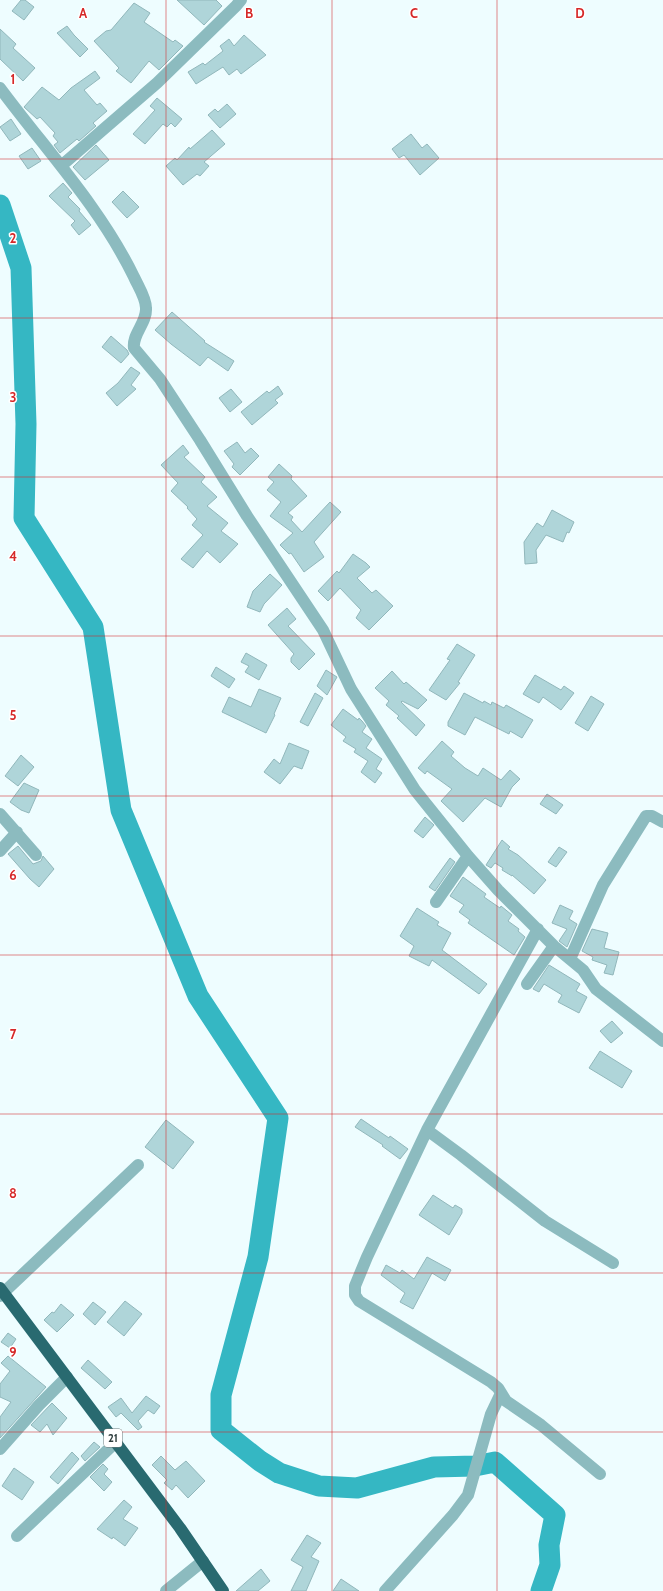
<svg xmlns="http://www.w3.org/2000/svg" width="663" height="1591" font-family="Cabin,sans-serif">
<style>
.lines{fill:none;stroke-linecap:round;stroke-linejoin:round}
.river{stroke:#35b7c3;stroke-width:21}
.building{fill:#afd5d9;stroke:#91b7bb}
.minor{stroke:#8cbbbf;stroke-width:12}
.highway{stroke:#296a70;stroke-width:12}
.grid{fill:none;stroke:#d62828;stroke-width:1;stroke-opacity:0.55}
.labels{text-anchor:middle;stroke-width:3;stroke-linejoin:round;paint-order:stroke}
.shield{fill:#fff;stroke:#6c7778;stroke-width:1}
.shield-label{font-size:11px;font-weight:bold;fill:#2d3d3e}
.grid-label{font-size:13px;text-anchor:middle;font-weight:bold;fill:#d62828;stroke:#fff;stroke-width:3;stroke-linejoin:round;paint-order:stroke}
</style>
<rect width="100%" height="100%" fill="#eefdff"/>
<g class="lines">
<path class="river" d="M 0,205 L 21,268 L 26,424 L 24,518 L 93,627 L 121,810 L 198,996 L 278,1118 L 258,1257 L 221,1395 L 221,1430 L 260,1461 L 279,1473 L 319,1486 L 357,1488 L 434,1467 L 475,1466 L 495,1462 L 555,1515 L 549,1545 L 550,1565 L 541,1591"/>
</g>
<path class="building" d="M 21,0 L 25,0 L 34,7 L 24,20 L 12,11 Z
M 177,0 L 216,0 L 222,6 L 204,25 Z
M 134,3 L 150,13 L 144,22 L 173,42 L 175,40 L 183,46 L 159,70 L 149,61 L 131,83 L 116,71 L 119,68 L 94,41 L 106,31 L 111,30 Z
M 67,26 L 74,35 L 88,49 L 80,57 L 57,33 Z
M 0,29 L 16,44 L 13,48 L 35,68 L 23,81 L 0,59 Z
M 244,35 L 266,55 L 241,74 L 237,69 L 229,75 L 223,67 L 196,84 L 188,72 L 203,63 L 205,65 L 223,51 L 220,46 L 229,39 L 234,46 Z
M 95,71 L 100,78 L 84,90 L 97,105 L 100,103 L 107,111 L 93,123 L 96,126 L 79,141 L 77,139 L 60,153 L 54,145 L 58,142 L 53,136 L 55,133 L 40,117 L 37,119 L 24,107 L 42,87 L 59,100 L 71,88 Z
M 157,98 L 182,119 L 175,127 L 171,123 L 167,127 L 163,124 L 145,144 L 133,134 L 155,110 L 150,106 Z
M 227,104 L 236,114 L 220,128 L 208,115 L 215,109 L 218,112 Z
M 11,119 L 21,134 L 10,141 L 0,127 Z
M 212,130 L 225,144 L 204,162 L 209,166 L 200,176 L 197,174 L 183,185 L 166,166 L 175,158 L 177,160 L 189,147 L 190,149 Z
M 411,134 L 422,148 L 427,144 L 439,158 L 420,175 L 404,155 L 399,158 L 392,149 Z
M 96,145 L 109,160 L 85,180 L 73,167 Z
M 32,148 L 41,161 L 28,169 L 19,156 Z
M 63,183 L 72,193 L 68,197 L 80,209 L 79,211 L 91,225 L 79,235 L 71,225 L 75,221 L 49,196 Z
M 123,191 L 139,207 L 127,218 L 112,202 Z
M 172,312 L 205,341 L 204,342 L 234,361 L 228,371 L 208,357 L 200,366 L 171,344 L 155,330 Z
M 111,336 L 127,350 L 129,354 L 121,363 L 102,347 Z
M 131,367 L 140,373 L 131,385 L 136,389 L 117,406 L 106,393 L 118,383 Z
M 278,386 L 283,394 L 275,400 L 278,403 L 252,425 L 241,412 L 267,391 L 269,393 Z
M 231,389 L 242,402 L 230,412 L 219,398 Z
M 237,442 L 245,453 L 251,448 L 259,456 L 240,475 L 232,467 L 234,464 L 224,451 Z
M 183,445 L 189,453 L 184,457 L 205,477 L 201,482 L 217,497 L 207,506 L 228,523 L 221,531 L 238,544 L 220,563 L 207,551 L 193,568 L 181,559 L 203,535 L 192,525 L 197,519 L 187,508 L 188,507 L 171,491 L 178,483 L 161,465 Z
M 279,464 L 292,476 L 291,479 L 307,496 L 288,513 L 293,517 L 291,520 L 302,532 L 330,502 L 341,512 L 314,542 L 324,557 L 304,572 L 291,553 L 289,554 L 280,545 L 293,533 L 270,516 L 281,502 L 267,490 L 274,482 L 268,477 Z
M 552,510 L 574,522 L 569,533 L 567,532 L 563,542 L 546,535 L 536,550 L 537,563 L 525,564 L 524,542 L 537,523 L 543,527 Z
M 353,554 L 366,563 L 370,567 L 357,578 L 372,593 L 376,590 L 393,606 L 369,630 L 356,618 L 361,610 L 340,588 L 328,601 L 318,591 L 337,571 L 339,573 Z
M 270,574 L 282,585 L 264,604 L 260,612 L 247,607 L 253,591 Z
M 287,608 L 296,619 L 288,626 L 315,654 L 299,670 L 291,662 L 291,658 L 294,654 L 268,625 Z
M 457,644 L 475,655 L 458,682 L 460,683 L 446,700 L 429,690 L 450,660 L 447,659 Z
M 246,653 L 267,665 L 259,680 L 245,672 L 249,666 L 241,662 Z
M 216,667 L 235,679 L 229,688 L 211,676 Z
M 326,670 L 337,677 L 327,695 L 317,686 Z
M 392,671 L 404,684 L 406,682 L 427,700 L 418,709 L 402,701 L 401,702 L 425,725 L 416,736 L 397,718 L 399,716 L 386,705 L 389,701 L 375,688 Z
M 535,675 L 561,690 L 564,686 L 574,693 L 561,710 L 543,697 L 539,703 L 523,694 Z
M 259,689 L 281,698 L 274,714 L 275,715 L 266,733 L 222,712 L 229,697 L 251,707 Z
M 315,693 L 323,698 L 308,726 L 300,722 Z
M 464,693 L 483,703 L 484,701 L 491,705 L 492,702 L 504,708 L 506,705 L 533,720 L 522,738 L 510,731 L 509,734 L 475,717 L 465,735 L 448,726 L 448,722 Z
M 591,696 L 604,704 L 588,731 L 575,723 Z
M 343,709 L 358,720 L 359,718 L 362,721 L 366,726 L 362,732 L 372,739 L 366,748 L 382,759 L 376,769 L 382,773 L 375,783 L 361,772 L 368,761 L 354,752 L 356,749 L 343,741 L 346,737 L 331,725 Z
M 442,741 L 454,752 L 451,756 L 465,768 L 478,776 L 483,768 L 501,780 L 510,770 L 520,779 L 512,787 L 501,807 L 485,798 L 463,822 L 441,801 L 452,789 L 427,771 L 425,774 L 418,768 Z
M 289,743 L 309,751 L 302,769 L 294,766 L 280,784 L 264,772 L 274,759 L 280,764 Z
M 21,755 L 34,767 L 18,786 L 5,776 Z
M 24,783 L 39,790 L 29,813 L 21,810 L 10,802 Z
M 547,794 L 563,805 L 556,814 L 540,804 Z
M 425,817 L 434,825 L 423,838 L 414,831 Z
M 502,840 L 510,847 L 508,849 L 518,855 L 546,880 L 534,894 L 512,875 L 512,876 L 502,870 L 503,868 L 495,863 L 491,868 L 486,865 Z
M 18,846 L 33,864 L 41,861 L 43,856 L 54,869 L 39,887 L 30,879 L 8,854 Z
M 559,847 L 567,852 L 556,867 L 548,862 Z
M 450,858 L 455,862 L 435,891 L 429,887 Z
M 463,877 L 486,894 L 484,897 L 500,908 L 501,906 L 512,915 L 508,921 L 519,929 L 518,931 L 525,937 L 514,955 L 468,923 L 470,920 L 459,912 L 464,905 L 450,896 Z
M 560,905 L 573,911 L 569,919 L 577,924 L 567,947 L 559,941 L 567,929 L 552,923 Z
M 417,908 L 439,922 L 437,925 L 451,933 L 442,950 L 487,984 L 479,994 L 432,960 L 429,966 L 409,956 L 414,946 L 400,936 Z
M 592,929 L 608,933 L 604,948 L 619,952 L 613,975 L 604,973 L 607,965 L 592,960 L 593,957 L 582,951 Z
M 549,965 L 580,984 L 576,991 L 587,997 L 579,1013 L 558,1002 L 562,995 L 544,984 L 539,992 L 533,989 Z
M 612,1021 L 623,1033 L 611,1043 L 600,1031 Z
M 600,1051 L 632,1071 L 622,1088 L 589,1068 Z
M 361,1119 L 389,1138 L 390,1136 L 408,1149 L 400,1159 L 382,1146 L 383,1145 L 355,1127 Z
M 166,1120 L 194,1142 L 173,1169 L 145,1147 Z
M 433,1195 L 453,1208 L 455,1205 L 462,1209 L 462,1213 L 449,1235 L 419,1215 Z
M 427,1257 L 451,1270 L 445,1281 L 432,1273 L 413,1309 L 400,1302 L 405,1293 L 381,1275 L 386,1265 L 400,1273 L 402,1270 L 414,1279 Z
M 125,1301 L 142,1314 L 124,1336 L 107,1322 Z
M 93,1302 L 106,1312 L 95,1325 L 83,1314 Z
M 61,1304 L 74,1315 L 57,1332 L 44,1320 L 52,1312 L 54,1313 Z
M 8,1333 L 16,1339 L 10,1348 L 1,1342 Z
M 8,1356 L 46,1387 L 0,1438 L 0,1417 L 11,1402 L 0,1397 L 0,1384 L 10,1371 L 1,1363 Z
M 88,1360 L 112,1382 L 105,1389 L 81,1368 Z
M 146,1396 L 160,1406 L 154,1414 L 148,1410 L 138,1421 L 142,1427 L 138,1430 L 121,1413 L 116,1417 L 108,1407 L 121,1398 L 132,1413 Z
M 52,1403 L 67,1418 L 53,1435 L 47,1424 L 40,1432 L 31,1425 Z
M 94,1442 L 100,1447 L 85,1461 L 81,1456 Z
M 72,1452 L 79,1459 L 58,1484 L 50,1477 Z
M 161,1456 L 175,1470 L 186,1461 L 205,1481 L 188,1498 L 176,1485 L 172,1490 L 164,1483 L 167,1480 L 152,1465 Z
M 103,1464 L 108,1469 L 104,1474 L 112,1482 L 104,1491 L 90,1477 Z
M 14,1468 L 34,1482 L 22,1500 L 2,1486 Z
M 124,1500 L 132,1507 L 123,1519 L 138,1528 L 125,1546 L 113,1537 L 112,1539 L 97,1529 Z
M 307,1535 L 321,1543 L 311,1557 L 319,1561 L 306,1591 L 291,1591 L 303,1567 L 291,1560 Z
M 261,1569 L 270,1581 L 258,1591 L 236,1591 Z
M 341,1579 L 359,1591 L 333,1591 Z"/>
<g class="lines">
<path class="minor" d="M 0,88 C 46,150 100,207 134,277 C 138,286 146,298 146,308 C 147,323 132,334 134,348 L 160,379 L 200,440 L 247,516 L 323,630 L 351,689 L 415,790 L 468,856 L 498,890 L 554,946 L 583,970 L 596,989 L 663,1041
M 61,166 L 157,83 L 236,6 L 241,0
M 0,814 L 36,855
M 0,851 L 17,832
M 436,902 L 468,856
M 538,929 L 427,1130 L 367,1257 L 355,1286 L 355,1295 L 359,1301 L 491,1382 L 498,1388 L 506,1401 L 541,1425 L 600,1474
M 570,959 L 603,885 L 646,816 L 652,816 L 663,822
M 527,984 L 554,946
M 427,1130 L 461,1155 L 545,1221 L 613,1263
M 0,1296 L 138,1165
M 0,1449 L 39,1405 L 67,1377
M 17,1536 L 116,1442
M 166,1591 L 203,1561
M 385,1591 L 453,1515 L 468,1495 L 491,1414 L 501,1393"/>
<path class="highway" d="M 0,1288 L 180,1528 L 223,1591"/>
</g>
<path class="grid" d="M 166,0 L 166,1591M 332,0 L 332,1591M 497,0 L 497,1591M 0,159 L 663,159M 0,318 L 663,318M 0,477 L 663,477M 0,636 L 663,636M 0,796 L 663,796M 0,955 L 663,955M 0,1114 L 663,1114M 0,1273 L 663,1273M 0,1432 L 663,1432"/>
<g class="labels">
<rect class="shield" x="104" y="1429" width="18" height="18" rx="3"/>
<g class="shield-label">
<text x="113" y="1442">21</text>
</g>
</g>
<g class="grid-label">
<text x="83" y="18">A</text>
<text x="249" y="18">B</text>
<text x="414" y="18">C</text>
<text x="580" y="18">D</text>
<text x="13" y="84">1</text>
<text x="13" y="243">2</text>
<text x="13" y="402">3</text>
<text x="13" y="561">4</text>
<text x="13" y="720">5</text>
<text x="13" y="880">6</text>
<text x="13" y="1039">7</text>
<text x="13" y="1198">8</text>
<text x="13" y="1357">9</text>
</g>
</svg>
